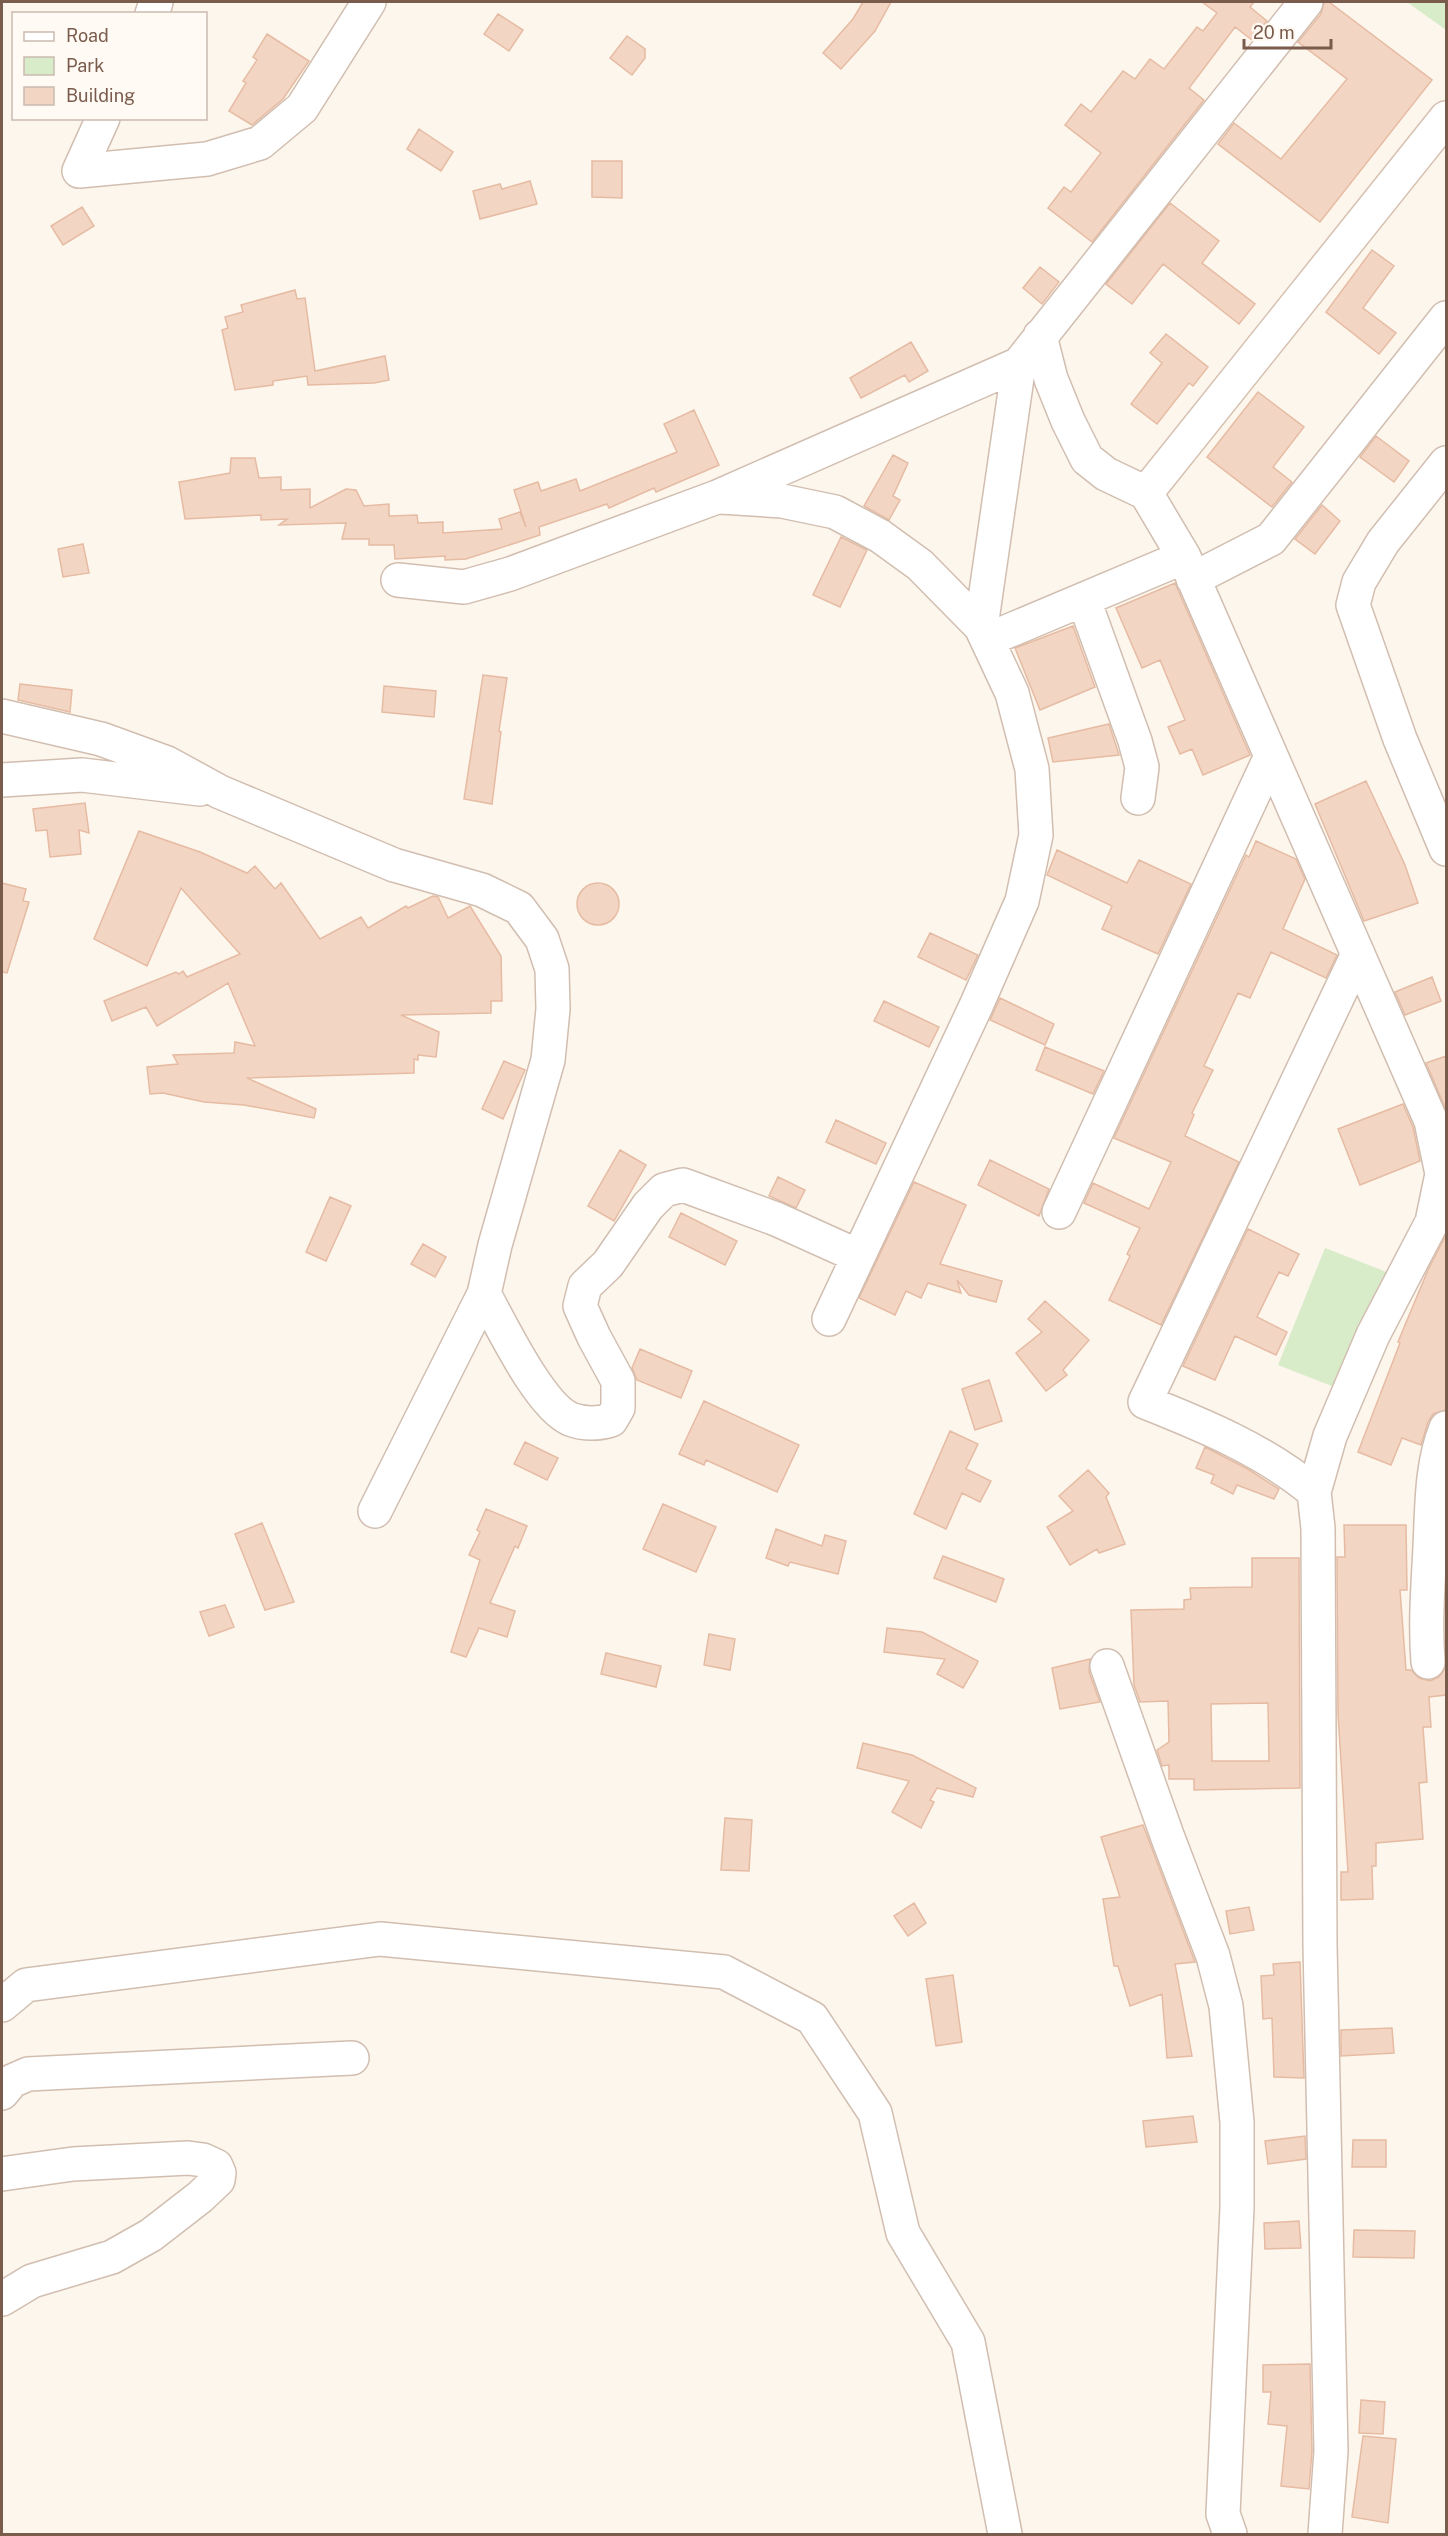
<svg xmlns="http://www.w3.org/2000/svg" width="1448" height="2536" font-family="'Public Sans',sans-serif">
<style>
.green{fill:#d8ecc9}
.building{fill:#f3d5c3;stroke:#e6bba3;stroke-width:1.5;fill-rule:evenodd}
.lines{fill:none;stroke-linecap:round;stroke-linejoin:round}
.street-casing{stroke:#d1beb0;stroke-width:36}
.secondary-casing{stroke:#d6c0b0;stroke-width:36}
.street{stroke:#fff;stroke-width:33}
.secondary{stroke:#fff;stroke-width:33}
</style>
<rect width="100%" height="100%" fill="#fdf6ec"/>
<path class="green" d="M 1407,2 L 1446,2 L 1446,30 Z
M 1325,1248 L 1389,1273 L 1342,1390 L 1278,1365 Z"/>
<path class="building" d="M 863,2 L 891,2 L 875,31 L 841,69 L 823,53 L 853,19 Z
M 1202,2 L 1254,2 L 1250,7 L 1267,21 L 1252,40 L 1235,27 L 1189,88 L 1204,100 L 1092,242 L 1048,208 L 1064,187 L 1071,192 L 1101,153 L 1065,125 L 1081,104 L 1091,112 L 1123,71 L 1135,79 L 1150,59 L 1164,69 L 1197,27 L 1203,31 L 1217,13 Z
M 1324,2 L 1329,2 L 1432,80 L 1320,222 L 1218,144 L 1234,123 L 1281,159 L 1347,79 L 1298,42 L 1321,14 Z
M 498,14 L 523,30 L 509,51 L 484,34 Z
M 267,34 L 309,61 L 283,99 L 252,125 L 229,111 L 246,83 L 243,81 L 257,60 L 253,57 Z
M 627,36 L 645,49 L 645,58 L 632,75 L 610,58 Z
M 419,129 L 453,152 L 441,171 L 407,149 Z
M 592,161 L 622,161 L 622,198 L 592,197 Z
M 530,181 L 537,204 L 480,219 L 473,191 L 500,184 L 502,189 Z
M 1170,203 L 1219,241 L 1202,263 L 1255,304 L 1239,324 L 1163,264 L 1132,304 L 1106,284 Z
M 82,207 L 94,226 L 63,245 L 51,226 Z
M 1372,250 L 1394,266 L 1363,308 L 1396,333 L 1379,354 L 1326,312 Z
M 1040,267 L 1059,282 L 1042,304 L 1023,288 Z
M 295,290 L 297,299 L 305,298 L 315,371 L 385,356 L 389,380 L 374,383 L 308,385 L 307,376 L 273,381 L 273,385 L 235,390 L 222,330 L 228,328 L 225,317 L 243,312 L 241,305 Z
M 1166,334 L 1208,367 L 1193,386 L 1189,383 L 1157,424 L 1131,404 L 1162,363 L 1150,353 Z
M 911,342 L 928,371 L 909,382 L 905,375 L 861,398 L 850,378 Z
M 1258,392 L 1304,427 L 1273,467 L 1292,482 L 1272,507 L 1207,457 Z
M 694,410 L 719,465 L 656,492 L 654,488 L 609,508 L 607,504 L 539,527 L 540,535 L 466,559 L 445,560 L 445,556 L 395,559 L 394,545 L 369,545 L 369,539 L 342,539 L 346,523 L 279,525 L 287,519 L 261,520 L 261,515 L 185,519 L 179,482 L 230,473 L 231,458 L 255,458 L 259,478 L 281,477 L 281,490 L 310,489 L 310,508 L 346,489 L 356,490 L 364,506 L 389,504 L 389,516 L 417,515 L 418,523 L 443,522 L 443,533 L 502,529 L 499,519 L 520,512 L 526,527 L 514,490 L 538,482 L 541,491 L 576,479 L 580,491 L 677,452 L 664,424 Z
M 1376,436 L 1409,461 L 1394,482 L 1360,457 Z
M 893,455 L 908,463 L 893,496 L 900,500 L 889,520 L 864,506 Z
M 1322,505 L 1340,521 L 1315,554 L 1295,539 Z
M 841,537 L 867,550 L 840,607 L 813,595 Z
M 83,544 L 89,573 L 63,577 L 58,549 Z
M 1175,583 L 1250,755 L 1203,775 L 1192,749 L 1180,754 L 1168,727 L 1185,720 L 1160,660 L 1142,668 L 1116,608 Z
M 1073,626 L 1095,687 L 1040,710 L 1015,648 Z
M 483,675 L 507,678 L 499,731 L 501,732 L 492,804 L 464,799 Z
M 20,684 L 72,690 L 70,712 L 18,700 Z
M 384,686 L 436,691 L 434,717 L 382,712 Z
M 1109,724 L 1119,755 L 1053,762 L 1048,738 Z
M 1366,781 L 1405,865 L 1418,903 L 1364,921 L 1315,804 Z
M 85,803 L 89,833 L 79,830 L 81,854 L 50,857 L 47,830 L 36,831 L 33,809 Z
M 139,831 L 200,852 L 247,873 L 255,866 L 275,889 L 281,883 L 320,939 L 361,917 L 368,928 L 406,906 L 408,908 L 433,896 L 438,897 L 448,918 L 470,906 L 501,956 L 502,1001 L 491,1001 L 491,1013 L 401,1015 L 439,1032 L 436,1057 L 418,1055 L 418,1060 L 414,1059 L 414,1073 L 247,1078 L 316,1109 L 314,1118 L 244,1105 L 204,1102 L 163,1093 L 150,1094 L 147,1067 L 178,1064 L 173,1055 L 234,1053 L 235,1042 L 255,1046 L 228,983 L 157,1026 L 146,1007 L 112,1021 L 104,1001 L 176,972 L 179,974 L 183,971 L 187,977 L 240,954 L 181,888 L 147,966 L 94,939 Z
M 1256,841 L 1296,859 L 1305,879 L 1283,929 L 1337,955 L 1326,978 L 1271,952 L 1250,998 L 1238,993 L 1204,1066 L 1213,1070 L 1192,1113 L 1194,1115 L 1185,1136 L 1239,1162 L 1161,1325 L 1109,1300 L 1130,1256 L 1127,1254 L 1140,1228 L 1084,1203 L 1093,1183 L 1149,1209 L 1171,1162 L 1114,1138 L 1246,855 L 1249,857 Z
M 1057,850 L 1127,883 L 1139,860 L 1191,884 L 1158,954 L 1102,929 L 1112,906 L 1047,875 Z
M 2,883 L 26,889 L 23,901 L 29,902 L 7,973 L 2,972 Z
M577 904a21 21 0 1 1 42 0a21 21 0 1 1-42 0Z
M 930,933 L 978,955 L 966,980 L 918,957 Z
M 1432,977 L 1441,1001 L 1405,1015 L 1395,992 Z
M 1000,998 L 1054,1024 L 1045,1045 L 990,1020 Z
M 884,1001 L 939,1027 L 929,1047 L 874,1021 Z
M 1045,1047 L 1104,1071 L 1093,1094 L 1036,1070 Z
M 1446,1056 L 1446,1110 L 1426,1063 Z
M 504,1061 L 525,1070 L 503,1119 L 482,1109 Z
M 1403,1104 L 1413,1127 L 1420,1161 L 1360,1185 L 1338,1129 Z
M 836,1120 L 886,1143 L 876,1164 L 826,1142 Z
M 620,1150 L 646,1165 L 614,1221 L 588,1206 Z
M 990,1160 L 1049,1189 L 1039,1216 L 978,1185 Z
M 778,1177 L 805,1190 L 796,1208 L 769,1196 Z
M 914,1182 L 966,1205 L 940,1264 L 1002,1281 L 996,1302 L 969,1295 L 957,1280 L 961,1293 L 928,1283 L 921,1298 L 906,1291 L 895,1315 L 859,1298 Z
M 330,1197 L 351,1206 L 326,1261 L 306,1252 Z
M 681,1213 L 737,1241 L 725,1265 L 669,1237 Z
M 1248,1229 L 1299,1254 L 1288,1276 L 1279,1272 L 1257,1317 L 1287,1332 L 1276,1355 L 1235,1336 L 1215,1380 L 1183,1366 Z
M 1446,1235 L 1446,1410 L 1433,1414 L 1428,1422 L 1421,1445 L 1402,1438 L 1391,1465 L 1358,1452 L 1400,1343 L 1398,1342 L 1428,1270 Z
M 423,1244 L 446,1257 L 435,1277 L 411,1264 Z
M 1045,1301 L 1089,1340 L 1063,1370 L 1067,1375 L 1046,1391 L 1016,1353 L 1042,1332 L 1028,1319 Z
M 640,1349 L 692,1371 L 681,1398 L 637,1380 L 632,1368 Z
M 989,1380 L 1002,1421 L 975,1430 L 962,1389 Z
M 704,1401 L 799,1445 L 777,1492 L 706,1460 L 704,1465 L 679,1454 Z
M 950,1431 L 978,1444 L 966,1469 L 991,1481 L 980,1502 L 962,1493 L 946,1529 L 914,1514 Z
M 525,1442 L 558,1458 L 547,1480 L 514,1464 Z
M 1205,1447 L 1246,1468 L 1279,1489 L 1274,1499 L 1237,1485 L 1233,1494 L 1211,1483 L 1214,1475 L 1196,1468 Z
M 1088,1470 L 1109,1493 L 1106,1497 L 1125,1544 L 1099,1553 L 1097,1549 L 1070,1565 L 1047,1527 L 1073,1511 L 1059,1496 Z
M 663,1504 L 716,1527 L 696,1572 L 643,1549 Z
M 486,1509 L 527,1526 L 518,1548 L 515,1546 L 490,1603 L 515,1611 L 507,1637 L 479,1628 L 466,1657 L 451,1652 L 480,1560 L 469,1555 L 480,1532 L 477,1530 Z
M 262,1523 L 294,1602 L 265,1610 L 235,1534 Z
M 1344,1525 L 1406,1525 L 1407,1590 L 1400,1590 L 1406,1670 L 1411,1670 L 1419,1678 L 1430,1681 L 1439,1677 L 1446,1667 L 1446,1695 L 1429,1697 L 1431,1727 L 1423,1727 L 1427,1782 L 1419,1783 L 1423,1839 L 1376,1843 L 1376,1866 L 1372,1866 L 1373,1899 L 1341,1900 L 1341,1872 L 1348,1872 L 1338,1714 L 1337,1557 L 1345,1557 Z
M 776,1529 L 822,1546 L 825,1535 L 846,1541 L 838,1574 L 790,1562 L 788,1566 L 766,1558 Z
M 943,1556 L 1004,1579 L 996,1602 L 934,1578 Z
M 1252,1558 L 1299,1558 L 1300,1788 L 1194,1790 L 1194,1779 L 1169,1779 L 1169,1765 L 1162,1766 L 1157,1750 L 1169,1742 L 1168,1701 L 1140,1702 L 1134,1685 L 1131,1610 L 1184,1609 L 1184,1600 L 1191,1599 L 1190,1588 L 1252,1587 ZM 1268,1703 L 1269,1761 L 1212,1761 L 1211,1704 Z
M 225,1605 L 234,1627 L 209,1636 L 200,1612 Z
M 887,1628 L 922,1632 L 978,1661 L 977,1664 L 963,1688 L 937,1674 L 945,1659 L 884,1652 Z
M 709,1634 L 735,1639 L 730,1670 L 704,1665 Z
M 606,1653 L 661,1666 L 656,1687 L 601,1674 Z
M 1090,1659 L 1089,1672 L 1100,1702 L 1060,1709 L 1052,1668 Z
M 863,1743 L 912,1755 L 976,1788 L 973,1797 L 937,1788 L 930,1800 L 934,1802 L 921,1828 L 892,1812 L 909,1781 L 857,1768 Z
M 725,1818 L 752,1820 L 749,1871 L 721,1870 Z
M 1143,1825 L 1195,1962 L 1175,1964 L 1192,2056 L 1167,2058 L 1162,1994 L 1130,2006 L 1118,1966 L 1114,1966 L 1103,1899 L 1120,1897 L 1101,1837 Z
M 914,1903 L 926,1923 L 908,1936 L 894,1916 Z
M 1249,1907 L 1254,1930 L 1230,1934 L 1226,1911 Z
M 1300,1962 L 1304,2078 L 1274,2077 L 1272,2018 L 1263,2019 L 1261,1976 L 1274,1975 L 1273,1964 Z
M 953,1975 L 962,2042 L 936,2046 L 926,1979 Z
M 1392,2028 L 1394,2053 L 1341,2056 L 1341,2030 Z
M 1193,2116 L 1197,2142 L 1146,2147 L 1143,2121 Z
M 1305,2136 L 1306,2159 L 1268,2164 L 1265,2141 Z
M 1353,2140 L 1386,2140 L 1386,2167 L 1352,2167 Z
M 1299,2221 L 1301,2248 L 1265,2249 L 1264,2223 Z
M 1354,2230 L 1415,2231 L 1414,2258 L 1353,2257 Z
M 1310,2364 L 1312,2451 L 1309,2489 L 1281,2486 L 1287,2426 L 1268,2424 L 1271,2392 L 1263,2392 L 1263,2365 Z
M 1361,2400 L 1385,2402 L 1383,2434 L 1359,2433 Z
M 1363,2436 L 1396,2439 L 1388,2523 L 1352,2517 Z"/>
<g class="lines">
<g class="street-casing">
<path id="street" d="M 152,14 L 156,2
M 103,118 L 79,171 L 207,159 L 260,143 L 302,108 L 369,2
M 1040,336 L 1051,379 L 1068,421 L 1087,459 L 1106,474 L 1146,493 L 1184,557 L 1431,1121 L 1442,1174 L 1432,1222 L 1373,1335 L 1330,1436 L 1314,1492 L 1318,1528 L 1320,1945 L 1331,2451 L 1325,2534
M 1446,463 L 1383,542 L 1359,582 L 1353,605 L 1400,739 L 1446,849
M 721,497 L 782,501 L 835,512 L 880,536 L 920,565 L 981,627 L 1012,693 L 1032,769 L 1036,835 L 1022,901 L 976,1006 L 829,1319
M 1193,579 L 1271,539 L 1446,318
M 398,580 L 464,587 L 510,574 L 717,497 L 1019,364 L 1306,2
M 1084,600 L 1135,741 L 1142,767 L 1138,798
M 981,627 L 1019,364
M 987,640 L 1184,557
M 2,716 L 101,739 L 167,763 L 220,792 L 394,865 L 482,890 L 519,908 L 542,939 L 552,969 L 553,1009 L 548,1060 L 495,1245 L 484,1294 C 501,1324 539,1405 570,1419 C 583,1424 598,1424 611,1420 L 618,1408 L 618,1381 L 594,1337 L 580,1306 L 585,1286 L 608,1264 L 648,1206 L 664,1190 L 683,1185 L 776,1219 L 858,1256
M 2,780 L 82,775 L 200,789
M 1059,1212 L 1271,756
M 1314,1492 C 1266,1451 1203,1425 1145,1402 L 1358,954
M 375,1511 L 484,1294
M 1428,1662 C 1425,1624 1428,1586 1430,1547 C 1432,1507 1431,1465 1446,1428
M 1107,1666 L 1168,1838 L 1213,1956 L 1226,2006 L 1237,2122 L 1237,2208 L 1223,2514 L 1230,2534
M 2,2005 L 26,1985 L 380,1939 L 724,1972 L 812,2018 L 875,2113 L 903,2233 L 968,2342 L 1005,2534
M 2,2093 L 12,2081 L 28,2074 L 352,2058
M 2,2174 L 73,2164 L 188,2158 L 203,2160 L 216,2166 L 219,2173 L 218,2180 L 200,2197 L 151,2235 L 112,2257 L 32,2281 L 2,2299"/>
</g>
<g class="secondary-casing">
<path id="secondary" d="M 1146,493 L 1446,118"/>
</g>
<use href="#street" class="street"/>
<use href="#secondary" class="secondary"/>
</g>
<rect width="1448" height="2536" fill="none" stroke="#7a5c4d" stroke-width="6"/>
<rect x="12" y="12" width="195" height="108" fill="#fffaf3" stroke="#cabbb1" stroke-width="1.5"/>
<rect x="24" y="32" width="30" height="9" fill="#ffffff" stroke="#cabbb1" stroke-width="1.5"/>
<text x="66" y="42" font-size="18" fill="#7a5c4d">Road</text>
<rect x="24" y="57" width="30" height="18" fill="#d8ecc9" stroke="#cabbb1" stroke-width="1.5"/>
<text x="66" y="72" font-size="18" fill="#7a5c4d">Park</text>
<rect x="24" y="87" width="30" height="18" fill="#f3d5c3" stroke="#cabbb1" stroke-width="1.5"/>
<text x="66" y="102" font-size="18" fill="#7a5c4d">Building</text>
<path d="M1244 39v9h87v-9" fill="none" stroke="#7a5c4d" stroke-width="3"/>
<text x="1253" y="39" font-size="18" fill="#7a5c4d" stroke="#fffaf3" stroke-width="4.5" paint-order="stroke">20 m</text>
</svg>
